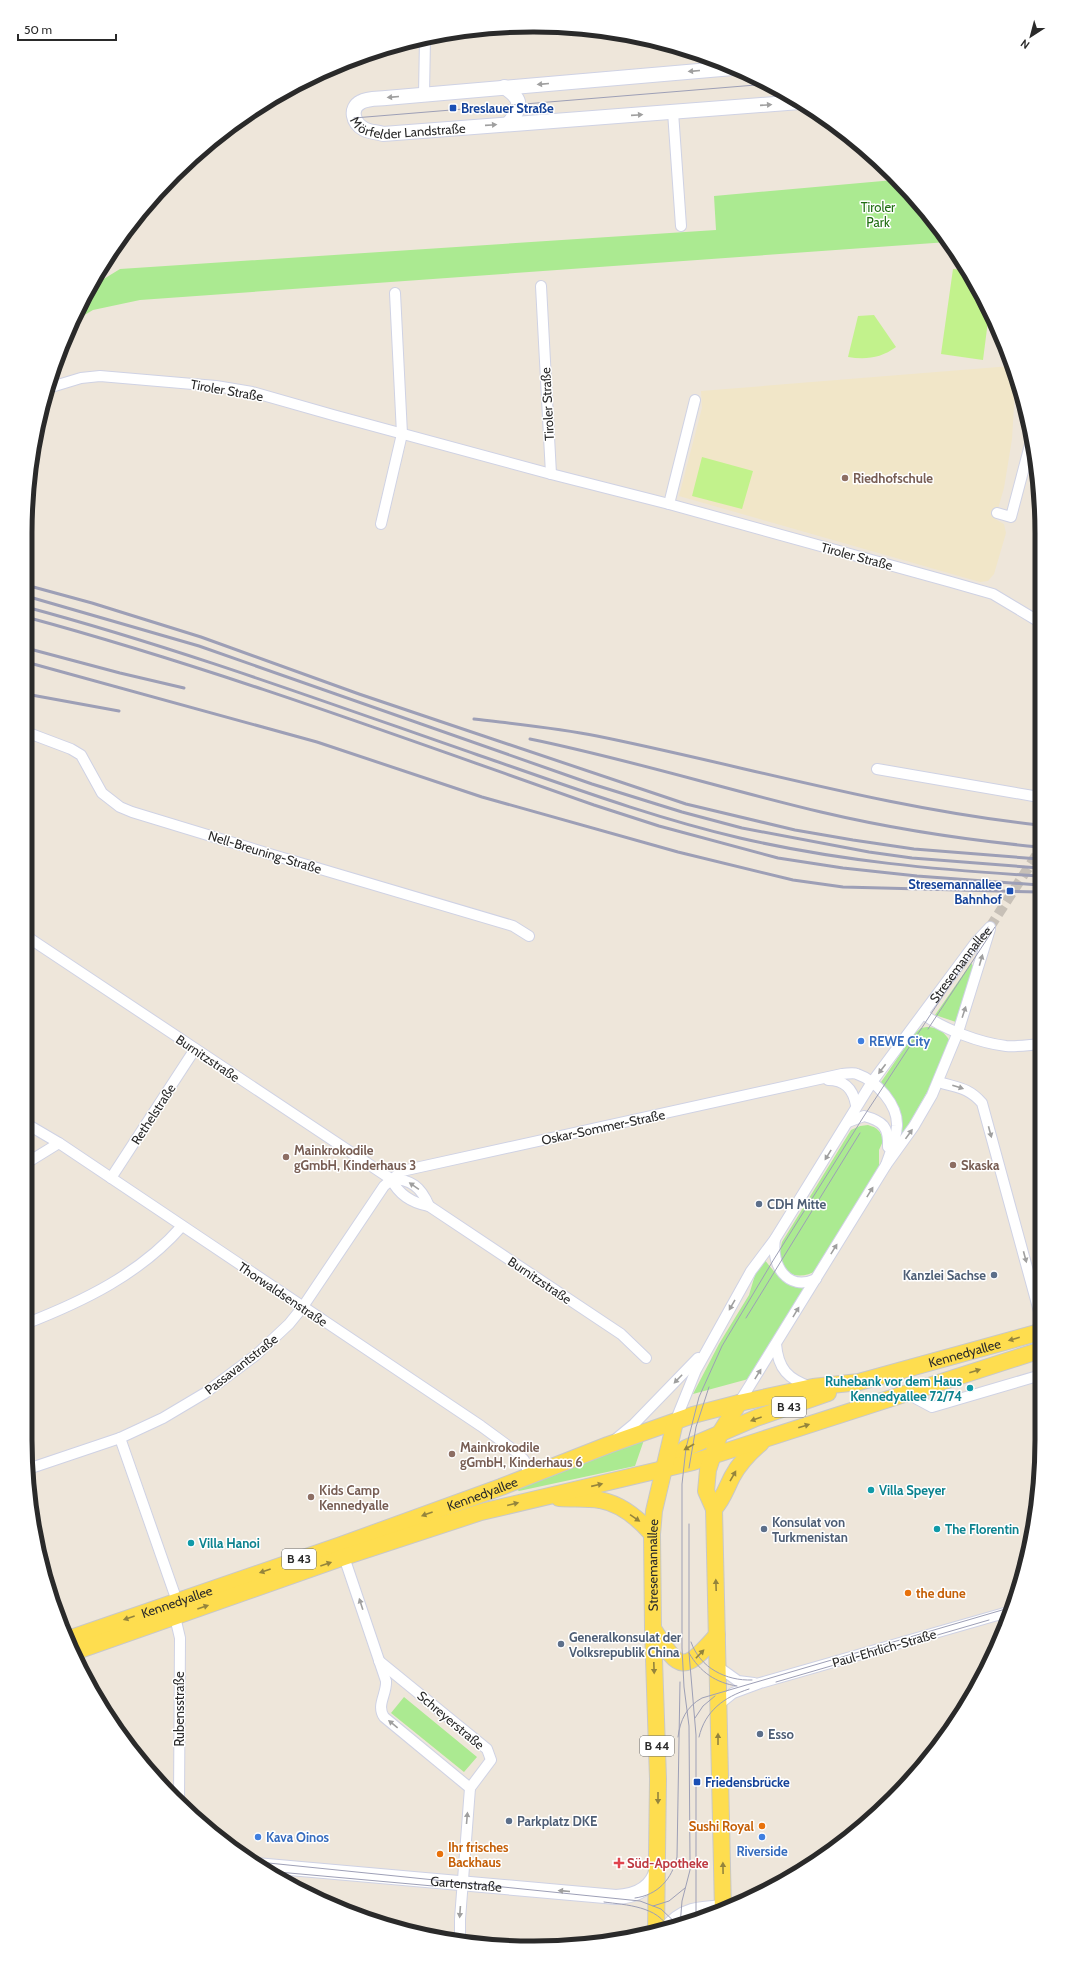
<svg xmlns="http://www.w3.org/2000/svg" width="1067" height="1973" font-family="Cabin,sans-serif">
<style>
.education{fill:#f1e6c8}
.green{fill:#abea91}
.pitch{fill:#c2f28c}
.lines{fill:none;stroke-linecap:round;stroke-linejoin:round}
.street-tunnel{stroke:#c7c0b7;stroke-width:10;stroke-dasharray:10 5;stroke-linecap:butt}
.street-casing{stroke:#cfd2e4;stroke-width:12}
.secondary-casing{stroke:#cfd2e4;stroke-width:16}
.primary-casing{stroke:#c8c8c8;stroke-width:18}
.street{stroke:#fff;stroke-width:10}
.secondary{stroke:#fff;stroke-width:14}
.primary{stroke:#fedd4f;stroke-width:16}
.tram{stroke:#9d9fb6;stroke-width:1}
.rail{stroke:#9d9fb6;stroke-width:3}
.oneway{fill:#9f9f9f}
.oneway2{fill:#94843c}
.transit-dot{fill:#1a4fb4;stroke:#fff;stroke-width:1.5}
.education-dot{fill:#8d6e63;stroke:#fff;stroke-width:1.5}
.shop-dot{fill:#3f7fe0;stroke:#fff;stroke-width:1.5}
.service-dot{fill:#5c6f8a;stroke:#fff;stroke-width:1.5}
.culture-dot{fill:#0f9aa8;stroke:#fff;stroke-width:1.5}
.food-dot{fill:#e8710a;stroke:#fff;stroke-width:1.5}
.health-dot{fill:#e0444e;stroke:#fff;stroke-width:1.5}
.labels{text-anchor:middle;stroke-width:3;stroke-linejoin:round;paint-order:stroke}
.shield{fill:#fff;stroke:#6a6a6a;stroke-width:1}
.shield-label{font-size:12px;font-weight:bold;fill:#2a2a2a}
.transit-label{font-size:13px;font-weight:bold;fill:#164399;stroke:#fff;text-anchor:start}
.street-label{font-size:13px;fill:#2a2a2a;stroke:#fff}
.park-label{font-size:13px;fill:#216e13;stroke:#fff}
.education-label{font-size:13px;font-weight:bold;fill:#785e54;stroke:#fff;text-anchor:start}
.shop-label{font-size:13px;font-weight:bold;fill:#366cbe;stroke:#fff;text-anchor:start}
.service-label{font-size:13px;font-weight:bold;fill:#4e5e75;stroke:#fff;text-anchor:start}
.culture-label{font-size:13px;font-weight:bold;fill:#0d838f;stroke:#fff;text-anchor:start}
.food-label{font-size:13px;font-weight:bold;fill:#c56008;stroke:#fff;text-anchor:start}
.health-label{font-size:13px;font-weight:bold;fill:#be3a42;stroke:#fff;text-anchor:start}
.rim{fill:none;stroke:#2a2a2a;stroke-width:5}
</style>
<rect width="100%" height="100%" fill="#eee6da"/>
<path class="education" d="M 1011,366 L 1017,389 L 1015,389 L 1012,439 L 1004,488 L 995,519 L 1004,524 L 1006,533 L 994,574 L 988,581 L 980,582 L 679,496 L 702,408 L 701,391 Z"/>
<path class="green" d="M 894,180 L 948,242 L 140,300 L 93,310 L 76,320 L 89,288 L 120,269 L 716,230 L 714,196 Z
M 971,963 L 974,967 L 956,1022 L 935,1015 Z
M 927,1027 C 938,1027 944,1032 950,1041 L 935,1078 L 897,1145 L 900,1135 L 879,1085 L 914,1034 L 921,1028 Z
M 868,1125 C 878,1128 881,1131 883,1141 L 879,1150 L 879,1167 L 818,1269 C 803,1281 779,1277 780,1254 C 780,1250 781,1246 782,1242 L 851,1130 L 860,1126 Z
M 764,1259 C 775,1273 787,1290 807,1287 L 752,1378 L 693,1394 L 719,1344 L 749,1295 L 755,1275 Z
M 644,1440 L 635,1466 L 519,1491 L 516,1489 L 517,1488 Z
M 404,1697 L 477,1757 L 464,1772 L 391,1713 Z"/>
<path class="pitch" d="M 953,269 L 967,270 L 989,313 L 983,360 L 941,354 Z
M 874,315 L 896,347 C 881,358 866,360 848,357 L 858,316 Z
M 702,457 L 753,471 L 742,509 L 692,496 Z"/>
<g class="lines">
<path class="street-tunnel" d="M 990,927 L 1039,851"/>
<g class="street-casing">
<g id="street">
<path d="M 424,95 L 425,39"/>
<path d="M 673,112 L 681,226"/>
<path d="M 541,286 L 551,474"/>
<path d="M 48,388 L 81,378 L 100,376 L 216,386 L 252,392 L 333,415 L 551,474 L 669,504 L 951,582 L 993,594 L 1038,621"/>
<path d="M 669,504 L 695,400"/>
<path d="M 997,513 L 1011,517 L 1031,441"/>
<path d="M 381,524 L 402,434 L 395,293"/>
<path d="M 26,732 L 71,749 L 81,755 L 102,793 L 120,807 L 132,812 L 273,855 L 513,926 L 529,936"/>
<path d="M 877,769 L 1039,797"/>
<path d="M 26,936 L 391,1179 C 399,1195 412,1203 429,1206 L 621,1334 L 646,1358"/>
<path d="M 923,1014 C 943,1029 980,1043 1006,1046 C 1017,1047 1028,1045 1040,1044"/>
<path d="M 828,1080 C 845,1080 853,1089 856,1105"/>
<path d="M 939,1082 C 957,1088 968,1087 982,1103 L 1040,1315"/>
<path d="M 848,1122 L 864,1116 C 883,1121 889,1127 888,1147"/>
<path d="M 25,1123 L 59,1143 L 481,1426 L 515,1451 L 524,1460 L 529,1475"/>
<path d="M 25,1164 L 59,1143"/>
<path d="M 111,1178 L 195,1049"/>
<path d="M 391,1179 C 411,1179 421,1187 429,1206"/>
<path d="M 775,1239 C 771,1265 787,1292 816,1279"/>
<path d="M 25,1324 C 84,1301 140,1274 182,1226"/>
<path d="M 776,1344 C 778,1369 788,1379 811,1387"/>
<path d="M 912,1391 L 917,1399 L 932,1407 L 1041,1375"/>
<path d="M 739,1403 L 886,1165 L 914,1126 L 932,1095 L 958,1032 L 990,929"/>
<path id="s1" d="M 675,1422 L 696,1370 L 751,1271 L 775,1239 L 872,1082 L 976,942 L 990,927"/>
<path d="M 120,1438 L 177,1601"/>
<path d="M 617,1438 L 634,1424 L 698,1358"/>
<path d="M 28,1469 L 120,1438 L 163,1418 L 205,1393 L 256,1355 L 289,1324 L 302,1308 L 384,1186 L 402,1171 L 842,1074 C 847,1074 853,1072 857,1074 C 877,1081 898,1105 897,1126 C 896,1140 890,1153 886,1165"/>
<path d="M 344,1557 L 386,1681 C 387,1694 376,1705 384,1717 L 470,1788 L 460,1919 L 460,1940"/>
<path d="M 175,1617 L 180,1638 L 179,1801"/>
<path d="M 379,1661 L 487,1749 L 491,1760 L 470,1788"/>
<path d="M 717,1666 L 738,1681 L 754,1683"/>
<path d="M 718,1705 L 733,1693 L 760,1683 L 1008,1612"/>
</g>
</g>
<g class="secondary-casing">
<g id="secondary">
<path id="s2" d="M 733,68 L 386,98 C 379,99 368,98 361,102 C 349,108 353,123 364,129 C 369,132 377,132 383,134 L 800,102"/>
<path d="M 504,87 C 523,99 522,108 508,124"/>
<path id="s3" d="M 256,1865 L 616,1897 C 635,1896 653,1889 657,1868"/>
<path d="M 665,1931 C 681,1907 705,1908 732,1907"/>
</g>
</g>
<g class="primary-casing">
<g id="primary">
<path d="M 663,1470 L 686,1448 L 756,1418 L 828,1393"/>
<path d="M 559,1498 C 573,1499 587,1498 600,1500 C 621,1504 639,1519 652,1534"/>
<path d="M 714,1509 C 723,1499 726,1489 732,1477 C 739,1464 749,1453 761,1443"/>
<path d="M 654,1630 C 680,1672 684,1673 717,1635"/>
<path id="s4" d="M 68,1639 L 341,1545 L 501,1487 L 608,1445 L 693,1415 L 739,1403 L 813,1387 L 859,1382 L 1040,1332"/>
<path d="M 74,1652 L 344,1557 L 481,1512 L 693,1462 L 1041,1350"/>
<path d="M 723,1911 L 714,1509 L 706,1491 L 708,1470 L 720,1433 L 739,1403"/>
<path id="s5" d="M 656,1932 L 658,1779 L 653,1629 L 652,1534 L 654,1511 L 675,1422"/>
</g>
</g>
<use href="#street" class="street"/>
<use href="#secondary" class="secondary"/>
<use href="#primary" class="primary"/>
<path class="tram" d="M 354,118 L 768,84
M 928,1029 L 995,927
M 746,1318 L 860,1133
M 689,1468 L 696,1427 L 709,1387
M 689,1524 L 689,1653 L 696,1735 L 696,1920
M 691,1642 C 700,1668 726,1681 752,1680
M 689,1653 C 700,1672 716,1683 737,1686
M 776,1682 L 989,1620
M 695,1718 L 703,1706 L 715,1696
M 678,1737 C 680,1720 687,1706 702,1698 L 1009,1608
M 699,1737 C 705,1711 724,1697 749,1689
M 249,1861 L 640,1901 L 661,1909 L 679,1926
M 267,1871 L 433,1886
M 635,1898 C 658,1895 672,1879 677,1857 L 680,1682
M 604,1902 C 626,1905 658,1906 669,1929
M 653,1906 L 669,1901 L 685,1888
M 680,1926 L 682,1901 L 690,1870 L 690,1860 L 689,1726 L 684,1687 L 682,1648 L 682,1484 L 686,1448 L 699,1397 L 722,1346 L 774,1259 L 864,1116 L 988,927"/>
<path class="rail" d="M 26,585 L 92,603 L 201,637 L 359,694 L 686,804 L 795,830 L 853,840 L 914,849 L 1039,859
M 26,596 L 199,646 L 592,784 L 682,812 L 742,828 L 869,852 L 912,858 L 1039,868
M 26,607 C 179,648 328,703 478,755 C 565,785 651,817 740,838 C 839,861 938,870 1039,876
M 26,617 C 218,669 406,739 594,805 L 659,826 L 778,858 L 843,868 L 917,876 L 1039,885
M 26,648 L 120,673 L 184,688
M 26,662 L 317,742 L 482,797 L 678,852 L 793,880 L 843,887 L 1039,892
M 26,694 L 119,711
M 474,719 C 515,724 557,728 597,736 C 745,766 889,809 1039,825
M 530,739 C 628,759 724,789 821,812 C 893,829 966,840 1039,847"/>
</g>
<defs><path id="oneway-solid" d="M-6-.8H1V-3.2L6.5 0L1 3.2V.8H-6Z"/></defs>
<g class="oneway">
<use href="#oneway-solid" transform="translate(694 71) rotate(175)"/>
<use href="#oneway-solid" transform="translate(543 84) rotate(175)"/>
<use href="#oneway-solid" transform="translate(393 97) rotate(175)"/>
<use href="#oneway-solid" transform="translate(766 105) rotate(-4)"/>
<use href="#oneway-solid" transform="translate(637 115) rotate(-4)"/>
<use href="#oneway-solid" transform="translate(491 125) rotate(-4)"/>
<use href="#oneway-solid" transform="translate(981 960) rotate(-74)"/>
<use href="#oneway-solid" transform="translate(964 1012) rotate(-72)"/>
<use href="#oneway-solid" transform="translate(882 1069) rotate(127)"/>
<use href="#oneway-solid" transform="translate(958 1087) rotate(18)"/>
<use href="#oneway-solid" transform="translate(990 1132) rotate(75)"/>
<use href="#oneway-solid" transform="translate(909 1134) rotate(-54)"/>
<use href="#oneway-solid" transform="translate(828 1155) rotate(122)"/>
<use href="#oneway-solid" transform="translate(414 1186) rotate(-145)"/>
<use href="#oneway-solid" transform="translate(870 1192) rotate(-58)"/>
<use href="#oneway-solid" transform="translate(834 1249) rotate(-58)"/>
<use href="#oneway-solid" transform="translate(1025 1257) rotate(75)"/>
<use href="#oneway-solid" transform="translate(732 1305) rotate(120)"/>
<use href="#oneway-solid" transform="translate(796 1312) rotate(-59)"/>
<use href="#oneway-solid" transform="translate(758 1374) rotate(-58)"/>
<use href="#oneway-solid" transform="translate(678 1379) rotate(134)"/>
<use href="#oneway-solid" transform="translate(361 1604) rotate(-108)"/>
<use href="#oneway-solid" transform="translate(393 1724) rotate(-141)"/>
<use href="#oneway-solid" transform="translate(467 1818) rotate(-85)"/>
<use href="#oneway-solid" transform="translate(564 1891) rotate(-175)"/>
<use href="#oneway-solid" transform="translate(460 1912) rotate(94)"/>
</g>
<g class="oneway2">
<use href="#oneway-solid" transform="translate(1014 1339) rotate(164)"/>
<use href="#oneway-solid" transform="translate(975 1371) rotate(-18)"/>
<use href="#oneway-solid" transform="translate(756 1419) rotate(160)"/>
<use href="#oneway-solid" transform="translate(804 1426) rotate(-17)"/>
<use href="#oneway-solid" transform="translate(689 1447) rotate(150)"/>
<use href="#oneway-solid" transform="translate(733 1476) rotate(-60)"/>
<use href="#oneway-solid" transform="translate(597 1485) rotate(-13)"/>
<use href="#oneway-solid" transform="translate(513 1504) rotate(-14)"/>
<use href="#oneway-solid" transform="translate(427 1514) rotate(160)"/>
<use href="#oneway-solid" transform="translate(635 1518) rotate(34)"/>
<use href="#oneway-solid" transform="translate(326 1564) rotate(-19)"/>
<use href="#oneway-solid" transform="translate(265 1571) rotate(161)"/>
<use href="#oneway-solid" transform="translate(716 1585) rotate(-92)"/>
<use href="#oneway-solid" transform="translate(203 1607) rotate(-19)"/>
<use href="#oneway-solid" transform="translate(129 1618) rotate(161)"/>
<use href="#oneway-solid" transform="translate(700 1654) rotate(-46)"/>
<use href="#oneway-solid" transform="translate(654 1668) rotate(88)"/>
<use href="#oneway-solid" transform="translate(718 1739) rotate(-90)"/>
<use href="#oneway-solid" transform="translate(658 1798) rotate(90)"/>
<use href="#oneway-solid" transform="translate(723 1868) rotate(-91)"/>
</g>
<g class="transit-dot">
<rect x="449" y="104" width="8" height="8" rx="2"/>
<rect x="1006" y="887" width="8" height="8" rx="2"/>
<rect x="693" y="1778" width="8" height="8" rx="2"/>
</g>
<g class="education-dot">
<circle cx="845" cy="478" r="4"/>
<circle cx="286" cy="1157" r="4"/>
<circle cx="953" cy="1165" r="4"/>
<circle cx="452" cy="1454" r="4"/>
<circle cx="311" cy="1497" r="4"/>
</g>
<g class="shop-dot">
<circle cx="861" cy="1041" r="4"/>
<circle cx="258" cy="1837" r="4"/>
<circle cx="762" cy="1837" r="4"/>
</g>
<g class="service-dot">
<circle cx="759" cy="1204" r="4"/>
<circle cx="994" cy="1275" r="4"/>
<circle cx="764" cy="1529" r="4"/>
<circle cx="561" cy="1644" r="4"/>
<circle cx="760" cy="1734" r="4"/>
<circle cx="509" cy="1821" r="4"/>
</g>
<g class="culture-dot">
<circle cx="970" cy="1388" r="4"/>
<circle cx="871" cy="1490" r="4"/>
<circle cx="937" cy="1529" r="4"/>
<circle cx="191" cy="1543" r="4"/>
</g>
<g class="food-dot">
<circle cx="908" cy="1593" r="4"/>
<circle cx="762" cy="1826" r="4"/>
<circle cx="440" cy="1854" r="4"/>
</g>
<path class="health-dot" d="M617 1857h4v4h4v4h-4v4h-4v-4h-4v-4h4z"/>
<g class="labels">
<g class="shield">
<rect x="772" y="1397" width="34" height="20" rx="3"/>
<rect x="282" y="1549" width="34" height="20" rx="3"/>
<rect x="640" y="1736" width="34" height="20" rx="3"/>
</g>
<g class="shield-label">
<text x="789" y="1411">B 43</text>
<text x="299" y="1563">B 43</text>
<text x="657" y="1750">B 44</text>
</g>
<g class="transit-label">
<text x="461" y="113">Breslauer Straße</text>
<text x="1002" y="889" text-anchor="end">Stresemannallee<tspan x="1002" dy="15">Bahnhof</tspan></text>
<text x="705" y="1787">Friedensbrücke</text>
</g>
<g class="street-label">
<text dy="5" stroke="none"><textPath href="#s2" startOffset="451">Mörfelder Landstraße</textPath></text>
<text transform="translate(227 390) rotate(10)" y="5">Tiroler Straße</text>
<text transform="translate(547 404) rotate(-93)" y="5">Tiroler Straße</text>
<text transform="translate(857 556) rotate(15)" y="5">Tiroler Straße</text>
<text transform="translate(265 852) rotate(17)" y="5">Nell-Breuning-Straße</text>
<text dy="5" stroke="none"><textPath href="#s1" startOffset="541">Stresemannallee</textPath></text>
<text transform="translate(208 1058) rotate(34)" y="5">Burnitzstraße</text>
<text transform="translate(153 1114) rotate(-57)" y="5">Rethelstraße</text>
<text transform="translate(603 1127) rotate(-12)" y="5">Oskar-Sommer-Straße</text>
<text transform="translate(540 1280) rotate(34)" y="5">Burnitzstraße</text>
<text transform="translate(283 1294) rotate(34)" y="5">Thorwaldsenstraße</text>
<text dy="5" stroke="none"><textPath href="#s4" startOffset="943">Kennedyallee</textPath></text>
<text transform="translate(241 1364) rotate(-38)" y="5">Passavantstraße</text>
<text dy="5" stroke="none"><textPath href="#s4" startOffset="439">Kennedyallee</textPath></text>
<text dy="5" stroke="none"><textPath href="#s5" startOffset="367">Stresemannallee</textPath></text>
<text dy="5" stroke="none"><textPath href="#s4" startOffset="115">Kennedyallee</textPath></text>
<text transform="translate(884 1648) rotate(-16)" y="5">Paul-Ehrlich-Straße</text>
<text transform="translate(179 1709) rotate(-90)" y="5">Rubensstraße</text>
<text transform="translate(451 1720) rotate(40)" y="5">Schreyerstraße</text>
<text dy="5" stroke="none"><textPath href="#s3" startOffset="211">Gartenstraße</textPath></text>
</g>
<g class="park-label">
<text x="878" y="212">Tiroler<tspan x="878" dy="15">Park</tspan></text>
</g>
<g class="education-label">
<text x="853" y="483">Riedhofschule</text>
<text x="294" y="1155">Mainkrokodile<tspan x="294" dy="15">gGmbH, Kinderhaus 3</tspan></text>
<text x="961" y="1170">Skaska</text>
<text x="460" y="1452">Mainkrokodile<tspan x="460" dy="15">gGmbH, Kinderhaus 6</tspan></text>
<text x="319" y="1495">Kids Camp<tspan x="319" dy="15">Kennedyalle</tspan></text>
</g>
<g class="shop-label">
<text x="869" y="1046">REWE City</text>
<text x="266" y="1842">Kava Oinos</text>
<text x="762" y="1856" text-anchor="middle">Riverside</text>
</g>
<g class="service-label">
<text x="767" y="1209">CDH Mitte</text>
<text x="986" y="1280" text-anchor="end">Kanzlei Sachse</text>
<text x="772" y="1527">Konsulat von<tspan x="772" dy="15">Turkmenistan</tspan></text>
<text x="569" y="1642">Generalkonsulat der<tspan x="569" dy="15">Volksrepublik China</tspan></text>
<text x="768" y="1739">Esso</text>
<text x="517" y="1826">Parkplatz DKE</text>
</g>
<g class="culture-label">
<text x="962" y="1386" text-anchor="end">Ruhebank vor dem Haus<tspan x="962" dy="15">Kennedyallee 72/74</tspan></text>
<text x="879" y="1495">Villa Speyer</text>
<text x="945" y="1534">The Florentin</text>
<text x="199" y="1548">Villa Hanoi</text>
</g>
<g class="food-label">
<text x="916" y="1598">the dune</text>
<text x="754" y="1831" text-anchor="end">Sushi Royal</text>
<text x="448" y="1852">Ihr frisches<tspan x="448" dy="15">Backhaus</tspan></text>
</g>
<g class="health-label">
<text x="627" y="1868">Süd-Apotheke</text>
</g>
</g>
<path d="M0 0H1067V1973H0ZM533 32H534A501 501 0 0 1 1035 533V1440A501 501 0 0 1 534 1941H533A501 501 0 0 1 32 1440V533A501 501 0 0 1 533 32Z" fill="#fff" fill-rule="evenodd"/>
<path class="rim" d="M533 32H534A501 501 0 0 1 1035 533V1440A501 501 0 0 1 534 1941H533A501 501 0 0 1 32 1440V533A501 501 0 0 1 533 32Z"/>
<g transform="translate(1031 36) rotate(216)" stroke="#ffffff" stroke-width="3" paint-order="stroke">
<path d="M0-3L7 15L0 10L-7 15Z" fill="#2a2a2a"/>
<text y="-6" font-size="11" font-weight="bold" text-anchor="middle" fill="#2a2a2a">N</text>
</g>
<path d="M18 34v6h98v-6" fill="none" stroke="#2a2a2a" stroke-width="2"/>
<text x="24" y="34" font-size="12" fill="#2a2a2a" stroke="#ffffff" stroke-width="3" paint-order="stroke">50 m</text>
</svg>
